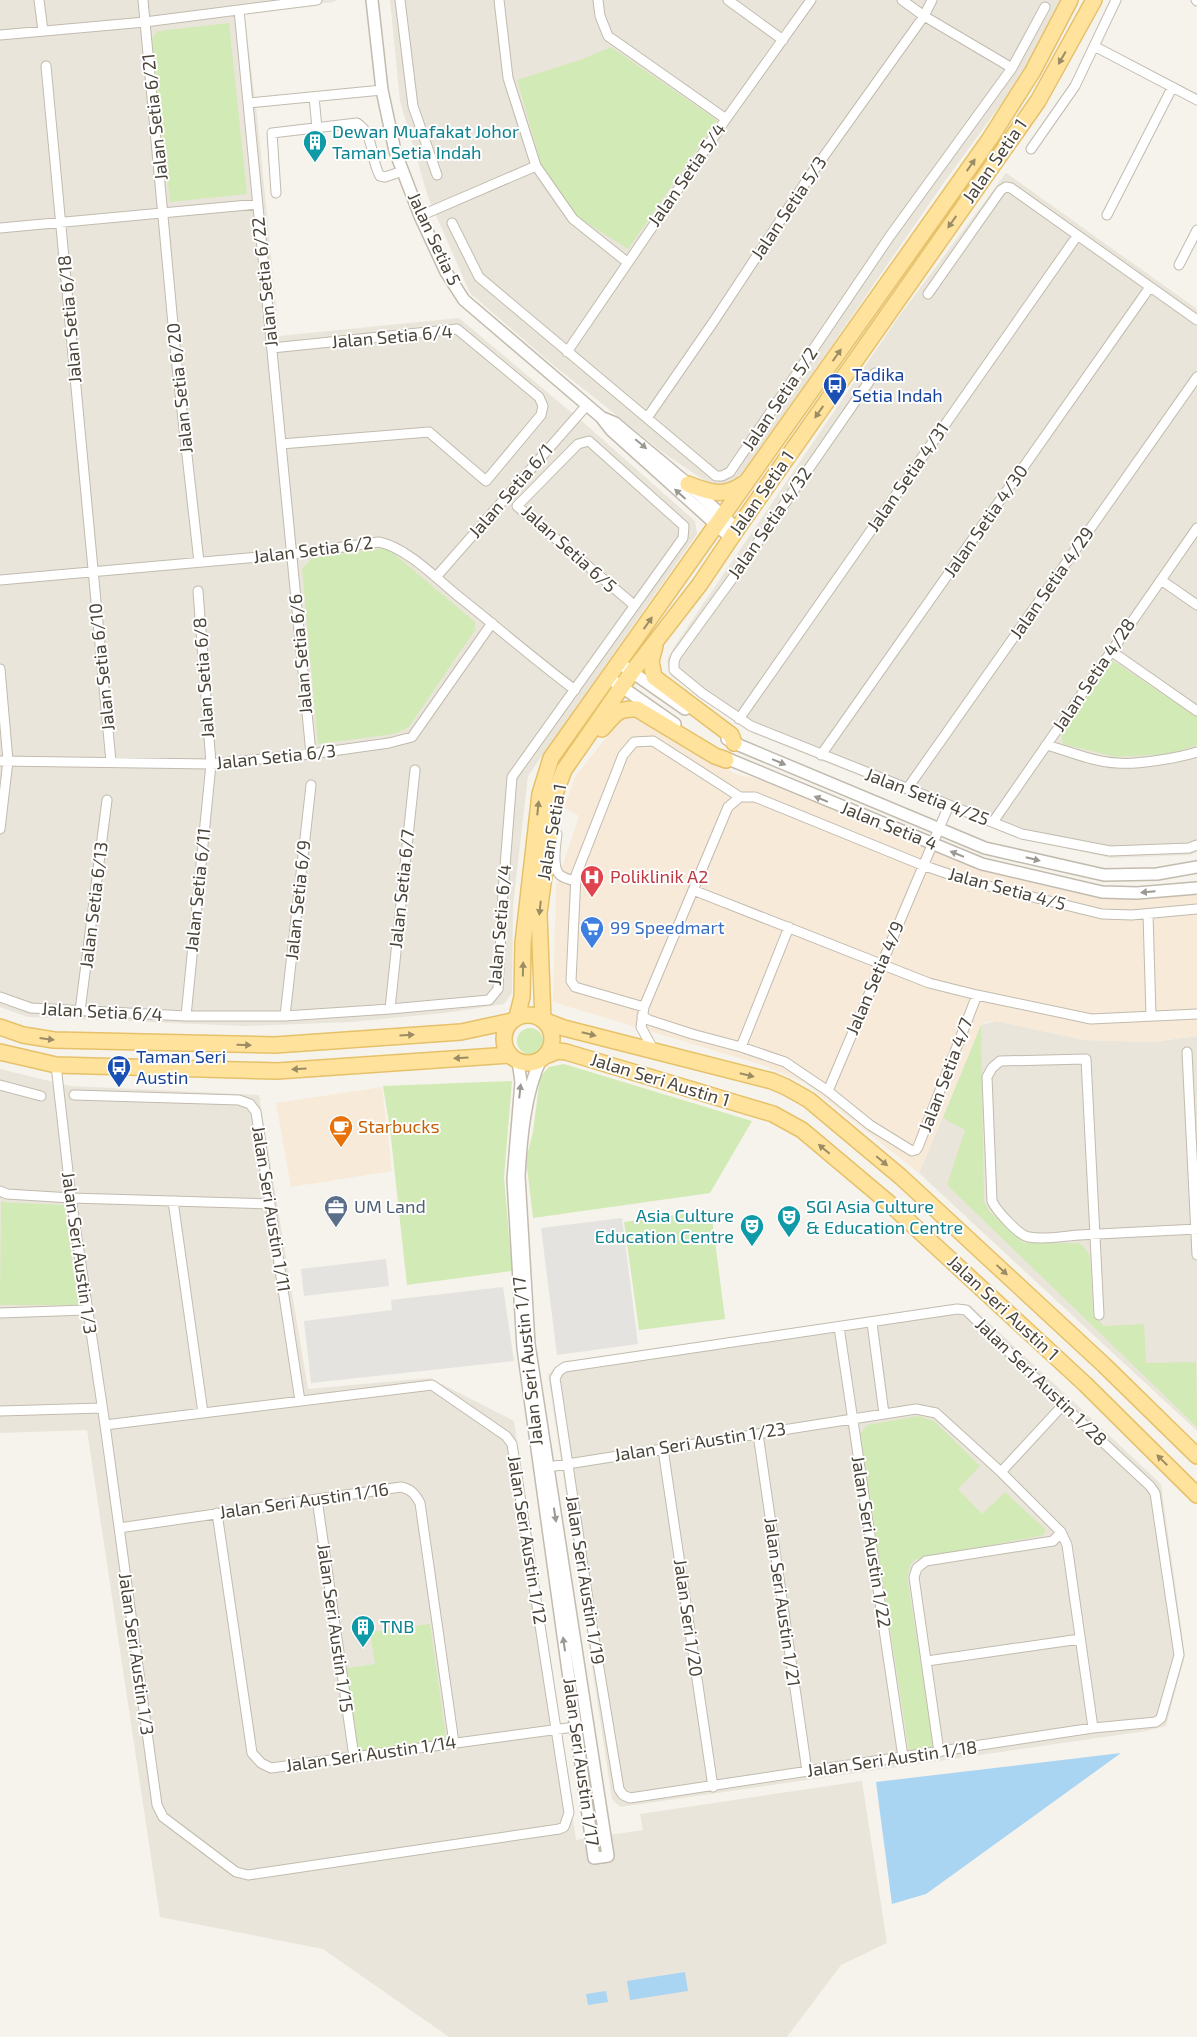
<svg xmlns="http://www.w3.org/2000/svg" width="1197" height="2037" font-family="'Exo 2',sans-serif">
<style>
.residential{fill:#eae5da}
.commercial{fill:#f7ead8}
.green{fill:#d2eab5}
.parking{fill:#e5e3e0}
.water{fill:#a9d4f2}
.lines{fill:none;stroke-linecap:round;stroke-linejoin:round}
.minor-casing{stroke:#c2bbae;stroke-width:11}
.tertiary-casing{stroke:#c2bbae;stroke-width:14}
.primary-casing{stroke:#e6c16a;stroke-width:18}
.minor{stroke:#fff;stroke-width:9}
.tertiary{stroke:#fff;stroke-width:11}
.primary{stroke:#ffe39c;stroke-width:15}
.oneway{fill:#9c8c66}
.oneway2{fill:#9c9892}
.labels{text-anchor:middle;stroke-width:4;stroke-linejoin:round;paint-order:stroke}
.street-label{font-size:18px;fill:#4b4439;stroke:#fff}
.culture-label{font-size:18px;fill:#0d838f;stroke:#fff;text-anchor:start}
.transit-label{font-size:18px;fill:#164399;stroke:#fff;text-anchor:start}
.health-label{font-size:18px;fill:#be3a42;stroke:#fff;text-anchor:start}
.shop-label{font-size:18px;fill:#366cbe;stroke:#fff;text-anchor:start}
.food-label{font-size:18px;fill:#c56008;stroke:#fff;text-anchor:start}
.service-label{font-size:18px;fill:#4e5e75;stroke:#fff;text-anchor:start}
</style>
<rect width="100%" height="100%" fill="#f6f3ec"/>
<path class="residential" d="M 0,0 L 337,0 L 333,2 L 244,13 L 257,115 L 279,336 L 459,318 L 584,423 L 695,521 L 697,534 L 528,776 L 513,905 L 512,993 L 504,1004 L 445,1013 L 350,1022 L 245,1026 L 28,1017 L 0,1007 Z
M 390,0 L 1061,0 L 1026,70 L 945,181 L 746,470 L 729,486 L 714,487 L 665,454 L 552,364 L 470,293 L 428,197 L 400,101 Z
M 1006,173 L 1197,309 L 1197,852 L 1190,855 L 1111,858 L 1014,837 L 752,733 L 671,676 L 667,660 L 674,647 L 897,319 Z
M 996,1021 L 1084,1040 L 1152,1042 L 1197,1036 L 1197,1431 L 919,1173 L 981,1025 Z
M 0,1069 L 70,1086 L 259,1095 L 308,1389 L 430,1378 L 514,1421 L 576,1840 L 643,1830 L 640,1814 L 862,1781 L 887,1943 L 841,1965 L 787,2037 L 449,2037 L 323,1949 L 160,1917 L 87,1430 L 0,1433 Z
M 970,1305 L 1161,1484 L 1185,1655 L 1166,1726 L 1146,1731 L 620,1807 L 612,1799 L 548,1375 L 555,1368 L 570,1363 Z"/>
<path class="commercial" d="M 638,714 L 735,774 L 763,780 L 977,870 L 1094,897 L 1152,898 L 1197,894 L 1197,1036 L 1152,1042 L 1084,1040 L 996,1021 L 987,1022 L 981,1025 L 919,1173 L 805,1083 L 762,1065 L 553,1002 L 556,886 L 579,816 L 564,808 L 575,777 L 616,725 L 621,718 Z
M 382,1087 L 392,1171 L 291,1187 L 276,1103 Z"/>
<path class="green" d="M 229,23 L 247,194 L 170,202 L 152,38 L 158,31 Z
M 611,47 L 717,120 L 628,249 L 576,216 L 541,164 L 517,80 L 580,60 Z
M 387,548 L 475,622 L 475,630 L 408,728 L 393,734 L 318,744 L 302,569 L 314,556 Z
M 1112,660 L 1197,717 L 1197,745 L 1170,754 L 1116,757 L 1063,744 L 1061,732 Z
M 981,1025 L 984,1202 L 990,1212 L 1024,1243 L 1079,1243 L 1085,1248 L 1090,1256 L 1093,1315 L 1104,1326 L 1144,1324 L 1146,1363 L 1196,1362 L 1197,1427 L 947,1185 L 965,1130 L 943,1118 Z
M517 1041a13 13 0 1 1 26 0a13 13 0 1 1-26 0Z
M 564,1064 L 752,1121 L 710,1193 L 533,1218 L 526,1159 L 533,1132 L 540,1077 L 549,1067 Z
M 512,1081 L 504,1177 L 512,1271 L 407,1285 L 390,1129 L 383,1086 Z
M 1,1202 L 64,1205 L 79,1305 L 0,1305 Z
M 711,1210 L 725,1319 L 639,1330 L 624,1222 Z
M 918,1416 L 934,1421 L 980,1466 L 958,1489 L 982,1514 L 1005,1492 L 1045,1529 L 1044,1535 L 914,1560 L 910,1566 L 907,1577 L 934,1747 L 909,1751 L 860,1434 L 867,1425 Z
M 430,1624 L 447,1744 L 359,1756 L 347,1668 L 375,1664 L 370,1632 Z"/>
<path class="parking" d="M 622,1218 L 638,1344 L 557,1355 L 541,1228 Z
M 386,1259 L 389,1286 L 304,1296 L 301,1269 Z
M 503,1287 L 514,1361 L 311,1383 L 304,1321 L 392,1310 L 391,1300 Z"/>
<path class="water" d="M 1121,1753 L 926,1894 L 892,1904 L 876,1782 Z
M 685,1972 L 688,1991 L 630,2000 L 627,1981 Z
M 606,1991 L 608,2002 L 588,2005 L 586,1994 Z"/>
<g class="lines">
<g class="minor-casing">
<path id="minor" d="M 39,0 L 43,31
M 143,0 L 176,357 L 199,562
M 400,0 L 413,106 L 437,175
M 499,0 L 508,78 L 536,166 L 573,219 L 627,262
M 598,0 L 600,16 L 608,36 L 726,119
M 728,0 L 783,40
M 902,0 L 924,16 L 1012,68
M 1196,0 L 1197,1
M 239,10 L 311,754
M 0,35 L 145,22 L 317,0
M 1094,46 L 1197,100
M 46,66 L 111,762
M 314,97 L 317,128
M 248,103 L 382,90
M 1031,149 L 1075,86 L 1116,0
M 276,193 L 272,133 L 357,123 C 375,134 370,160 380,176 L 385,177 L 403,171
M 1107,215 L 1172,88
M 420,216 L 536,166
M 452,223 L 479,277 L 716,476 L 722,476 L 730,472 L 890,236 L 1012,68 L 1045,7
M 0,228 L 258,204
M 1179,265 L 1197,230
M 928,294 L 1001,190 L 1006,187 L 1011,188 L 1197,320
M 272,348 L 457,329 L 539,397 L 543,406 L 541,415 L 486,481 L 429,432 L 281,444
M 567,352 L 726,119 L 811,0
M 875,373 L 745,561 L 676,656 L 674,662 L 674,670 L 702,693 L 751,726 L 1022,834 L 1110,851 L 1189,848 L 1197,845
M 647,418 L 714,321 L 809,177 L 924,16 L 932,0
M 436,577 L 587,405
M 0,580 L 292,554 L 379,542 C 407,548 436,578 458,596 C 497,627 535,660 575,690
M 1161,580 L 1197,605
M 1111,651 L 1197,711
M 0,669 L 8,761 L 0,829
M 739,719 L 1077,236
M 1046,745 C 1069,751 1093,762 1117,763 C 1136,765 1178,758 1197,752
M 821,755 L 1150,287
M 0,761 L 211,764 L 311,754 L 389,743 L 412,737 L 492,623
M 907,789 L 1197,377
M 740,797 L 755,797 L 922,865 L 972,882 L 1102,914 L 1132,915 L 1197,909
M 993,822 L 1197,528
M 557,834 C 556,844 551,867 560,875 C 564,878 571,880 576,881
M 693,890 L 929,983 L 977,995 L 1091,1019 L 1197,1014
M 1148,914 L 1151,1016
M 0,997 L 31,1008 L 186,1016 L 285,1016 L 390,1009 L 489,1000 L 498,989 L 503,892 L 512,777 L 683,538 L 684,526 L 589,441 L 578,444 L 517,506 L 634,605
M 644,1007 L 575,987 L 571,981 L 576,875 L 623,755 L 634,742 L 653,741 L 740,797
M 390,1009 L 415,770
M 80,1011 L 107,800
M 186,1016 L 211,764 L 198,591
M 285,1016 L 311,785
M 642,1016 L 649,1020 L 692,1034 L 741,1047 L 785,1062 L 828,1091 L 870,1125 L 912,1151 L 916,1150 L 918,1147 L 977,995
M 741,1047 L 789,927
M 654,1051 L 641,1027 L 644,1007 L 728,807 L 740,797
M 1187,1052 L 1197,1255
M 56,1065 L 71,1198 L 105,1425 L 157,1805 L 163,1817 L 236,1872 L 248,1875 L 559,1829 L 564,1827 L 569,1813 L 512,1444 L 506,1436 L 432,1385 L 105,1425
M 0,1085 L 41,1096
M 828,1091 L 949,805
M 74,1095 L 239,1100 L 250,1104 L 256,1112 L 300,1401
M 0,1191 L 7,1194 L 71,1198 L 270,1204
M 173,1201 L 203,1413
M 957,1309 L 966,1310 L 1063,1405 L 1150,1486 L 1155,1493 L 1179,1655 L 1161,1718 L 1156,1722 L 1093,1728 L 630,1798 L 623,1795 L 619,1789 L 592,1626 L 555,1378 L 559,1371 L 565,1367 Z
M 0,1313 L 86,1310
M 1099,1315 L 1086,1059 L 1000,1061 L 992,1068 L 987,1077 L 992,1201 C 996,1210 1019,1236 1029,1237 C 1045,1240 1063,1236 1079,1235 C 1118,1233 1158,1231 1197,1229
M 872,1323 L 884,1414
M 839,1327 L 903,1757
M 0,1411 L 102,1408
M 758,1434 L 807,1771
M 663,1449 L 713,1787
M 542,1468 L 916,1409 L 936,1413 L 1001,1472 L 1061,1532 L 1067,1545 L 1093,1728
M 1001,1472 L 1063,1405
M 317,1499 L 354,1757
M 217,1513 L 252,1753 L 261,1763 L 271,1768 L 582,1726
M 119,1528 L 401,1487 C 411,1489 415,1494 420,1503 L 454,1743
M 927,1661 L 1080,1639
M 939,1752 L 914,1577 L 917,1568 L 926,1561 L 1053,1541 L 1061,1532"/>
</g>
<g class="tertiary-casing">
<path id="tertiary" d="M 372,0 L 382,90 L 395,151 L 420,216 L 446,272 L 464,300 L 601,417 L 611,430 L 731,538
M 603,418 L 615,423 L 688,484 L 737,529
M 619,663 L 685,709
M 609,678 L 675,724
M 727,739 L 734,743 L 985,848 L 1104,875 L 1157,874 L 1197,867
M 721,756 L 982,864 L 1102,892 L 1137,893 L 1197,888
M 518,1061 L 521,1082 L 513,1179 L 523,1348 L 594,1858 L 608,1856 L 529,1344 L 519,1176 C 521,1139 525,1092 541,1059"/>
</g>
<g class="primary-casing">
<path id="primary" d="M 688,484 C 708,492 724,498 743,484
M 655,646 L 651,661 L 654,677 L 731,735 L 734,743
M 602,729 C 615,715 616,708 637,709 L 715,756 L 726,760
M504 1039a24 24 0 1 1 48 0a24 24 0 1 1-48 0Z
M 517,1017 L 522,997 L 523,943 L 540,794 L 551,758 L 989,140 L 1033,71 L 1070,0
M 543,1020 L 539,913 L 555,794 L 564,770 L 632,672 L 700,584 L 737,529 L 1038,101 L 1094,0
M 543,1020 L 564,1028 L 772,1081 L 786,1087 L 809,1100 L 901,1177 L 1104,1365 L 1197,1456
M 0,1027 L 23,1035 L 54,1040 L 275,1045 L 461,1032 L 512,1021
M 0,1052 L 56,1065 L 277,1071 L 510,1055
M 545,1056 L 558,1051 L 566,1052 L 773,1114 L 802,1130 L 890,1204 L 1085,1384 L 1197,1495"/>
</g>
<use href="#minor" class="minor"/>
<use href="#tertiary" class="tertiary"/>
<use href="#primary" class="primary"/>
</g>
<defs><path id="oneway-solid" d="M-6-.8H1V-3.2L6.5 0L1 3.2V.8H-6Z" transform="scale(1.25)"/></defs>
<g class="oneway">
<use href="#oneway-solid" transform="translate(1062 58) rotate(120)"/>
<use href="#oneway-solid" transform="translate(971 165) rotate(-55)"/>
<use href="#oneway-solid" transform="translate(952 222) rotate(125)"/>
<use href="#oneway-solid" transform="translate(837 355) rotate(-55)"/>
<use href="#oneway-solid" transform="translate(819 412) rotate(125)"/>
<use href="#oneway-solid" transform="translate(648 623) rotate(-55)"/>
<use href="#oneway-solid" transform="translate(538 808) rotate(-84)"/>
<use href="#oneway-solid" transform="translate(540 908) rotate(96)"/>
<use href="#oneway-solid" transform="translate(523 969) rotate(-89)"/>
<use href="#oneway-solid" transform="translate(589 1034) rotate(14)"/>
<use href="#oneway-solid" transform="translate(407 1035) rotate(-4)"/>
<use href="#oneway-solid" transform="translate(47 1039) rotate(7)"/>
<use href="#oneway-solid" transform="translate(244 1045) rotate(2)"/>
<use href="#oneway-solid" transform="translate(461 1058) rotate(176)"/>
<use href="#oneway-solid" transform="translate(299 1069) rotate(176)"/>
<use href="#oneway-solid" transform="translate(747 1075) rotate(14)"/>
<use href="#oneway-solid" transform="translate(824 1149) rotate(-140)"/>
<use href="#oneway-solid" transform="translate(882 1161) rotate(40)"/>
<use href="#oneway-solid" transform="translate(1002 1270) rotate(43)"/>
<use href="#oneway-solid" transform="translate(1162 1460) rotate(-135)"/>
</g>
<g class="oneway2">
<use href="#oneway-solid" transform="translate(641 444) rotate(40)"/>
<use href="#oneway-solid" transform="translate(680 494) rotate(-138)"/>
<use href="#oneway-solid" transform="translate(779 762) rotate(23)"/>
<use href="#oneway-solid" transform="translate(821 799) rotate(-158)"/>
<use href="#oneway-solid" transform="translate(957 854) rotate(-158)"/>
<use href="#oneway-solid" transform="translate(1033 859) rotate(14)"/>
<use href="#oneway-solid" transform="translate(1148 892) rotate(175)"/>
<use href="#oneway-solid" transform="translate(520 1091) rotate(-84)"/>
<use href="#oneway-solid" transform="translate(555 1515) rotate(81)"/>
<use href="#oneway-solid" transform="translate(564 1644) rotate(-98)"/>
</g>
<defs>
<g id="building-pin" transform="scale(1.25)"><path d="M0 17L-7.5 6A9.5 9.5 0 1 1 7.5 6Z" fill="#0f9aa8" stroke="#fff"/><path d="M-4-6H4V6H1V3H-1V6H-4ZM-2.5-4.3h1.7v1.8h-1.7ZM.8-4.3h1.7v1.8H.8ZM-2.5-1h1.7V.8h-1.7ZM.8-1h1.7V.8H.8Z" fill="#fff"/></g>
<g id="bus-pin" transform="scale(1.25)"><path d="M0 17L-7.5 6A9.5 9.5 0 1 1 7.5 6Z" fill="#1a4fb4" stroke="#fff"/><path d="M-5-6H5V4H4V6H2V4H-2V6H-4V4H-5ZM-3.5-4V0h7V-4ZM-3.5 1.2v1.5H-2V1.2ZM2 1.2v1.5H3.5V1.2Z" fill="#fff"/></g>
<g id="hospital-pin" transform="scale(1.25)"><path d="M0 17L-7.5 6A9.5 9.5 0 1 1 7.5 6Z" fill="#e0444e" stroke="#fff"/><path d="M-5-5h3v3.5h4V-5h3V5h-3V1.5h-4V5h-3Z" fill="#fff"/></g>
<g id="supermarket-pin" transform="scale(1.25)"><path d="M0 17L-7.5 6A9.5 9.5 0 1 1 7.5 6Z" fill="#3f7fe0" stroke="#fff"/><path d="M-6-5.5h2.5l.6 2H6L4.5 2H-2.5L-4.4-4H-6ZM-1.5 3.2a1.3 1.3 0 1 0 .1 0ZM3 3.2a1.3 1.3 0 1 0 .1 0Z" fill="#fff"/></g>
<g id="cafe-pin" transform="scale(1.25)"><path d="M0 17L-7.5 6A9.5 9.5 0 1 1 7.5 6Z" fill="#e8710a" stroke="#fff"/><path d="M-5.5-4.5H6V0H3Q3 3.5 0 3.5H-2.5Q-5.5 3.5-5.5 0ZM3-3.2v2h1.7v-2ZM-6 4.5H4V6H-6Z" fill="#fff"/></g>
<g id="office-pin" transform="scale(1.25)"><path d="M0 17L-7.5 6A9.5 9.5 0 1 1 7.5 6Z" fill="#5c6f8a" stroke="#fff"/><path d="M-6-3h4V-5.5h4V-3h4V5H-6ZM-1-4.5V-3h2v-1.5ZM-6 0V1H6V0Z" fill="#fff"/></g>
<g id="theatre-pin" transform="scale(1.25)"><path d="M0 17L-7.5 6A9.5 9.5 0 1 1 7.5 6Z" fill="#0f9aa8" stroke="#fff"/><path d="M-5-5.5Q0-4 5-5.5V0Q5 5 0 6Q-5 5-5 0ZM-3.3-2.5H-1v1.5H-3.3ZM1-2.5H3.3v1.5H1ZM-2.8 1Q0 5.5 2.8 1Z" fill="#fff"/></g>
</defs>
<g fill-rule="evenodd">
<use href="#building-pin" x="315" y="142"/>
<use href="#bus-pin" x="835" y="385"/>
<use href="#hospital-pin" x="592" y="877"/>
<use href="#supermarket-pin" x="592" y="928"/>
<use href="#bus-pin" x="119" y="1067"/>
<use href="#cafe-pin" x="341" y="1127"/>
<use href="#office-pin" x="336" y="1207"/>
<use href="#theatre-pin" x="789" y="1217"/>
<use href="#theatre-pin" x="752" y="1226"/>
<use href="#building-pin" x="363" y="1627"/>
</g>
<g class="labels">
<g class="street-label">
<text transform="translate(155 117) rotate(-96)" y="6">Jalan Setia 6/21</text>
<text transform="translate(995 161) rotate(-55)" y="6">Jalan Setia 1</text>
<text transform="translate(687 175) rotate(-55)" y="6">Jalan Setia 5/4</text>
<text transform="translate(789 208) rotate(-56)" y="6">Jalan Setia 5/3</text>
<text transform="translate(434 239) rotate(65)" y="6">Jalan Setia 5</text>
<text transform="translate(265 282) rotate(-96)" y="6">Jalan Setia 6/22</text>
<text transform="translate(70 319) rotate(-95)" y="6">Jalan Setia 6/18</text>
<text transform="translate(392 337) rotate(-5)" y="6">Jalan Setia 6/4</text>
<text transform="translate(180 388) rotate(-96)" y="6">Jalan Setia 6/20</text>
<text transform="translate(780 399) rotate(-56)" y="6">Jalan Setia 5/2</text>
<text transform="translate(908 477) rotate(-55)" y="6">Jalan Setia 4/31</text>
<text transform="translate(511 491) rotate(-49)" y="6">Jalan Setia 6/1</text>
<text transform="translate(762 493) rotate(-55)" y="6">Jalan Setia 1</text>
<text transform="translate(986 521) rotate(-55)" y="6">Jalan Setia 4/30</text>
<text transform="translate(770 523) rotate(-55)" y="6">Jalan Setia 4/32</text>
<text transform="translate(569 549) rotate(42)" y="6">Jalan Setia 6/5</text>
<text transform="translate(313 550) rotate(-7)" y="6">Jalan Setia 6/2</text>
<text transform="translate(1052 583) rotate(-55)" y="6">Jalan Setia 4/29</text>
<text transform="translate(301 654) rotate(-95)" y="6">Jalan Setia 6/6</text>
<text transform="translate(102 667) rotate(-96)" y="6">Jalan Setia 6/10</text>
<text transform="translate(1094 675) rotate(-56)" y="6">Jalan Setia 4/28</text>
<text transform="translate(204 678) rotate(-94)" y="6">Jalan Setia 6/8</text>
<text transform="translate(276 757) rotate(-6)" y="6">Jalan Setia 6/3</text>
<text transform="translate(927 797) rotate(21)" y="6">Jalan Setia 4/25</text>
<text transform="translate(889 826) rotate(22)" y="6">Jalan Setia 4</text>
<text transform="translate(552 832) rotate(-80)" y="6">Jalan Setia 1</text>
<text transform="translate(402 889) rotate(-84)" y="6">Jalan Setia 6/7</text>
<text transform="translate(1007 889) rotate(15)" y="6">Jalan Setia 4/5</text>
<text transform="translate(198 890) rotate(-84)" y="6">Jalan Setia 6/11</text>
<text transform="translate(298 900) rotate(-84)" y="6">Jalan Setia 6/9</text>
<text transform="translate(94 905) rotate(-83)" y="6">Jalan Setia 6/13</text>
<text transform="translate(500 925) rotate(-85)" y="6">Jalan Setia 6/4</text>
<text transform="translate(875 978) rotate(-67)" y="6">Jalan Setia 4/9</text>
<text transform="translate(102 1012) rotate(3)" y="6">Jalan Setia 6/4</text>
<text transform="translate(946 1075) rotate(-69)" y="6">Jalan Setia 4/7</text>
<text transform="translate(660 1080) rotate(17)" y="6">Jalan Seri Austin 1</text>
<text transform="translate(271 1209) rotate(81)" y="6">Jalan Seri Austin 1/11</text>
<text transform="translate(79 1253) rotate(82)" y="6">Jalan Seri Austin 1/3</text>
<text transform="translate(1003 1308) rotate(43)" y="6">Jalan Seri Austin 1</text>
<text transform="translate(528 1361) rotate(-96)" y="6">Jalan Seri Austin 1/17</text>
<text transform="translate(1041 1382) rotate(44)" y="6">Jalan Seri Austin 1/28</text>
<text transform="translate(700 1442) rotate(-9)" y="6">Jalan Seri Austin 1/23</text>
<text transform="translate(304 1501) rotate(-8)" y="6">Jalan Seri Austin 1/16</text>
<text transform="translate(527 1540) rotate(81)" y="6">Jalan Seri Austin 1/12</text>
<text transform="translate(871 1542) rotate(81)" y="6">Jalan Seri Austin 1/22</text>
<text transform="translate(585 1580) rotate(81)" y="6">Jalan Seri Austin 1/19</text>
<text transform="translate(782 1602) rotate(82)" y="6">Jalan Seri Austin 1/21</text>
<text transform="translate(688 1618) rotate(82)" y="6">Jalan Seri 1/20</text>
<text transform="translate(335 1628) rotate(82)" y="6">Jalan Seri Austin 1/15</text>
<text transform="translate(136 1654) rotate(82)" y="6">Jalan Seri Austin 1/3</text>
<text transform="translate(371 1754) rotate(-8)" y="6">Jalan Seri Austin 1/14</text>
<text transform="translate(892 1759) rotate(-8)" y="6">Jalan Seri Austin 1/18</text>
<text transform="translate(581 1762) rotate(82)" y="6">Jalan Seri Austin 1/17</text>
</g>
<g class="culture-label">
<text x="332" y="138">Dewan Muafakat Johor<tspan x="332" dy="21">Taman Setia Indah</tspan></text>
<text x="806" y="1213">SGI Asia Culture<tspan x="806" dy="21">&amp; Education Centre</tspan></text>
<text x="734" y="1222" text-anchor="end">Asia Culture<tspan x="734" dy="21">Education Centre</tspan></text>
<text x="380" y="1633">TNB</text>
</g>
<g class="transit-label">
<text x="852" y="381">Tadika<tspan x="852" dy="21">Setia Indah</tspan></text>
<text x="136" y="1063">Taman Seri<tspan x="136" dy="21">Austin</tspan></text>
</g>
<g class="health-label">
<text x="610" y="883">Poliklinik A2</text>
</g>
<g class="shop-label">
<text x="610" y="934">99 Speedmart</text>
</g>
<g class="food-label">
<text x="358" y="1133">Starbucks</text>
</g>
<g class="service-label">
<text x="354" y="1213">UM Land</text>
</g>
</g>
</svg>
